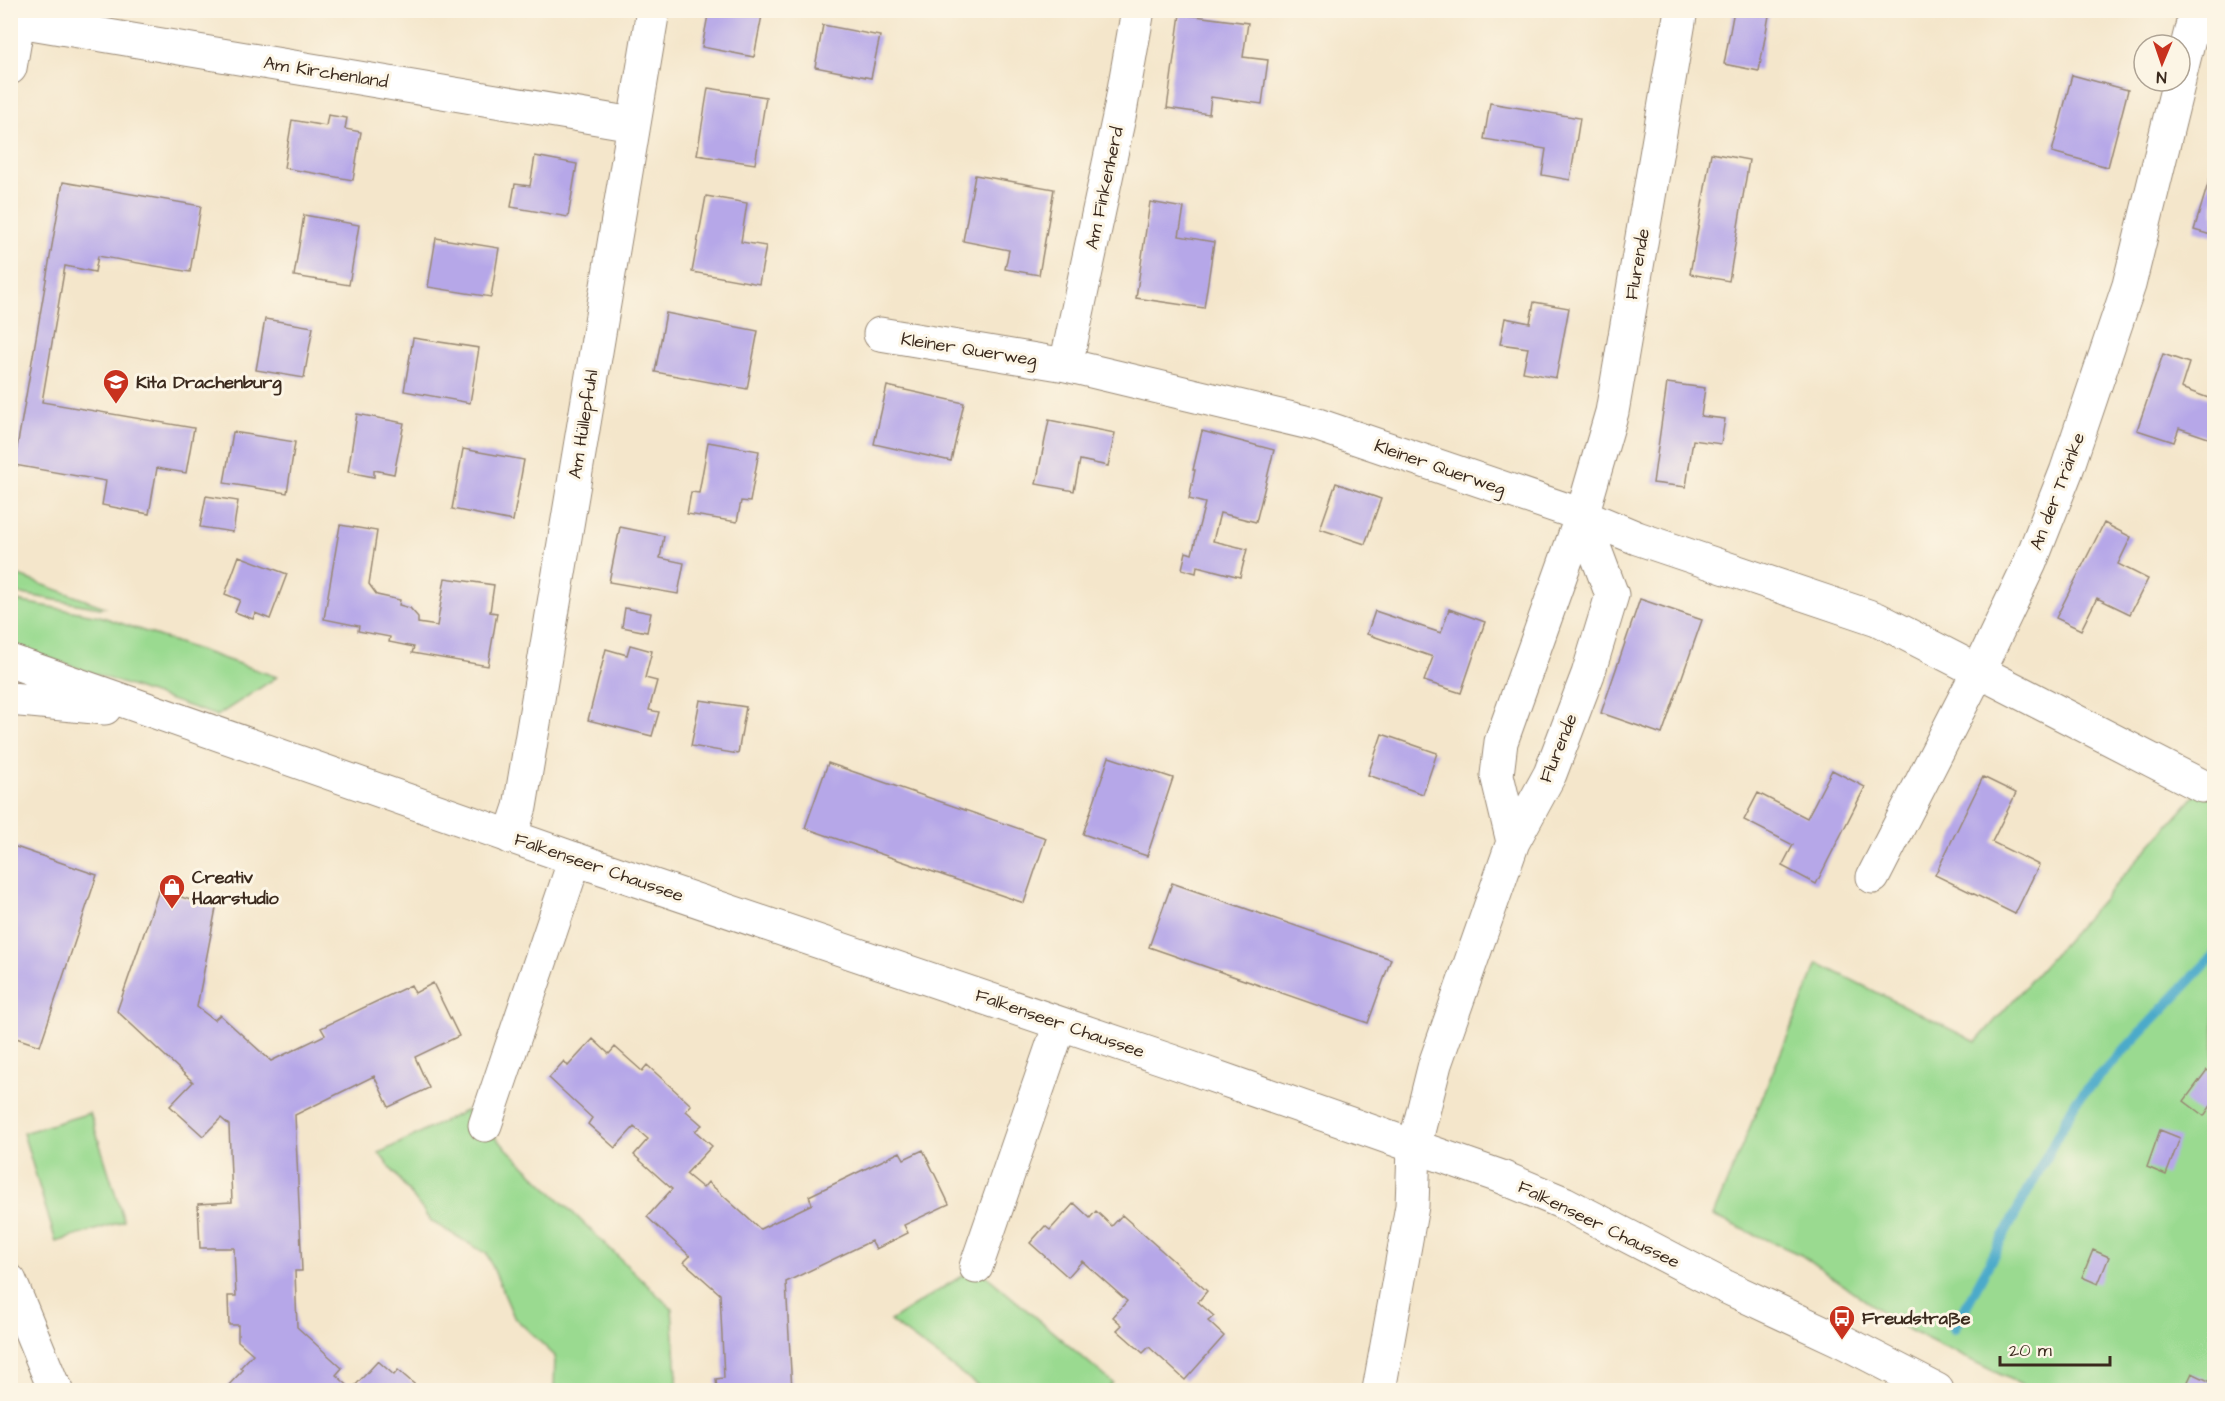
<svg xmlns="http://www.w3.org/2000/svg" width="2225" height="1401" font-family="'Architects Daughter',sans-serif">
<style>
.green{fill:#9ada90;stroke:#6a8257;stroke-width:1.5}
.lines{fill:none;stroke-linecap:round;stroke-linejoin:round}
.stream{stroke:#4baaca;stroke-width:10}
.building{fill:#b6a7e8}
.minor-casing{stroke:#988874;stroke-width:35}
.major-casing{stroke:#988874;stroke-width:35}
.minor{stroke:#fff;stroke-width:33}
.major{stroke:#fff;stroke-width:33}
.labels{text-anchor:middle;stroke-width:6;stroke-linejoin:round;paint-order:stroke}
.street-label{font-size:18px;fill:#3b2a1e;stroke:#fcf5e5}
.poi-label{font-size:18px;font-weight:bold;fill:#3b2a1e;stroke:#fcf5e5;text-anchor:start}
</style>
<rect width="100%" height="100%" fill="#fcf5e5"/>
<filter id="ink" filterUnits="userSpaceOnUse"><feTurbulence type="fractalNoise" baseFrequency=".0167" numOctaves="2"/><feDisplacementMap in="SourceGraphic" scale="12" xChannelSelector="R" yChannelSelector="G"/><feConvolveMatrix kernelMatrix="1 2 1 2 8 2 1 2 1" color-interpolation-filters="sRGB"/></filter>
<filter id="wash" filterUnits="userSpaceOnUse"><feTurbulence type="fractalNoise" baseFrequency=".008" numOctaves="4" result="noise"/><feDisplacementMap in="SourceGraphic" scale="24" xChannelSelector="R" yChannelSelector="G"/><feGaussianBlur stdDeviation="1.35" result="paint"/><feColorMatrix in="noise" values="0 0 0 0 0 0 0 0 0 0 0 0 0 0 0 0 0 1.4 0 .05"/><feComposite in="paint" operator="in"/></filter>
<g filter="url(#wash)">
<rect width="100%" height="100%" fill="#f4e6cb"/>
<path class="green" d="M 10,574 L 11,573 L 105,607 L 100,608 L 11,592 Z
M 11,600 L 100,616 L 277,677 L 217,716 L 11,645 Z
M 2214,774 L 2214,1390 L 2032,1390 L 1903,1327 L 1801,1255 L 1713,1216 L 1818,963 L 1976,1042 Z
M 467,1110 L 672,1309 L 678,1390 L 554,1390 L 555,1356 L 514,1317 L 487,1254 L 432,1222 L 379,1153 Z
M 90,1113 L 124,1221 L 56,1242 L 23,1133 Z
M 976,1267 L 1113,1383 L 1106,1390 L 984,1390 L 890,1321 Z"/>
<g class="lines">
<path class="stream" d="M 1954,1329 L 2076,1101 L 2214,955"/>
</g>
<g id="blocks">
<path class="building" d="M 709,10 L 763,10 L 754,57 L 702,47 Z
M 1049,10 L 1070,10 L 1068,16 Z
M 1734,10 L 1770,10 L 1759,71 L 1724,64 Z
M 1180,14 L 1248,23 L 1243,57 L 1268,60 L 1262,104 L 1211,97 L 1209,114 L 1167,108 Z
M 823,25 L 880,36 L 871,78 L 815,67 Z
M 2072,75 L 2128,90 L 2108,167 L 2052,152 Z
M 708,88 L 766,97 L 755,164 L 697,155 Z
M 1490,103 L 1580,118 L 1570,180 L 1542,175 L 1546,149 L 1484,139 Z
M 328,115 L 347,118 L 345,129 L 361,132 L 353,180 L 284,168 L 292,120 L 326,126 Z
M 1711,153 L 1749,160 L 1729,281 L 1690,274 Z
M 535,156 L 577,164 L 568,217 L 511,207 L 515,184 L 530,186 Z
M 2214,164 L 2214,236 L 2194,230 Z
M 975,175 L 1054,189 L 1039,275 L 1005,269 L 1009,250 L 963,241 Z
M 63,182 L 201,206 L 190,272 L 98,256 L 95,272 L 65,266 L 42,402 L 194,428 L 186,473 L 157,468 L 149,514 L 102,505 L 106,481 L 14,465 Z
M 706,196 L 747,203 L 741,242 L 766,246 L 759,284 L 692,272 Z
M 1150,202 L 1184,208 L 1179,236 L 1214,242 L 1204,308 L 1136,298 Z
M 304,215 L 359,225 L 349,285 L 294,276 Z
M 436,238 L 499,248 L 491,297 L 428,287 Z
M 1534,302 L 1569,308 L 1556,378 L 1523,372 L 1528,348 L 1500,344 L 1505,318 L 1530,323 Z
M 666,313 L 758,331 L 747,389 L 655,372 Z
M 265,319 L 313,327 L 304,378 L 256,370 Z
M 413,338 L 479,348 L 470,403 L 404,391 Z
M 2163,354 L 2189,363 L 2181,388 L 2214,400 L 2214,440 L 2179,428 L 2174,442 L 2137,430 Z
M 1667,383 L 1705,388 L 1701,416 L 1725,419 L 1721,444 L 1693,440 L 1686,487 L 1653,483 Z
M 887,386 L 964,403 L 951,461 L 874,444 Z
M 357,414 L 404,423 L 394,474 L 374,470 L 374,477 L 348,472 Z
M 1049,420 L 1115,433 L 1108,466 L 1080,460 L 1074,491 L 1036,484 Z
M 1202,431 L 1274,450 L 1256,522 L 1220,513 L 1213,541 L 1247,549 L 1240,577 L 1197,566 L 1196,573 L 1182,569 L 1186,552 L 1192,554 L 1205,503 L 1189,499 L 1195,470 L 1193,470 Z
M 233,432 L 295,442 L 287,493 L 224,483 Z
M 708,442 L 759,451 L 750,502 L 741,501 L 737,522 L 687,514 L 691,492 L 699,493 Z
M 463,449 L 524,460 L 513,521 L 452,509 Z
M 1336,483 L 1381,499 L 1365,544 L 1320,529 Z
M 206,496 L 238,501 L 233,532 L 200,527 Z
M 2104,523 L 2131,537 L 2118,564 L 2148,579 L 2130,614 L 2097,598 L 2081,630 L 2056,618 Z
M 340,525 L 377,531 L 369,584 L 377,595 L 400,600 L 399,605 L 410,608 L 418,617 L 418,623 L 437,626 L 445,578 L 494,585 L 490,612 L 497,613 L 488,666 L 412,653 L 414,647 L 389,642 L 390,637 L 358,631 L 359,626 L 324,619 Z
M 620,527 L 664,536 L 660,558 L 684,563 L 678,594 L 609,582 Z
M 239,556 L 287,574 L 270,619 L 255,613 L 253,619 L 235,612 L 240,600 L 225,594 Z
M 1640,599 L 1702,620 L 1662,734 L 1601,713 Z
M 625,608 L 651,613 L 647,632 L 622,627 Z
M 1449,609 L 1485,622 L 1461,693 L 1424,681 L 1433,657 L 1367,634 L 1375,611 L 1441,633 Z
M 630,645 L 652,651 L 645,678 L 657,681 L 649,710 L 659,712 L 652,736 L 588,720 L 606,649 L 627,655 Z
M 700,700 L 746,707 L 738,754 L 691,746 Z
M 1382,734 L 1437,753 L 1423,794 L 1368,775 Z
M 1109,757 L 1173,778 L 1147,856 L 1083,834 Z
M 828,763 L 1046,838 L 1024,903 L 805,828 Z
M 1832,770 L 1865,787 L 1816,884 L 1782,866 L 1793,845 L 1744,820 L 1758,793 L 1807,818 Z
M 1983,777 L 2016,793 L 1992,842 L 2039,865 L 2015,914 L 1935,875 Z
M 10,845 L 97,875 L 40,1046 L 10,1036 Z
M 1172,883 L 1391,959 L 1368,1023 L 1149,947 Z
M 159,890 L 216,908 L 197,1007 L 214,1020 L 220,1015 L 271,1061 L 325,1035 L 321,1028 L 411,985 L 415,993 L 433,983 L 459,1036 L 415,1057 L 429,1088 L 389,1107 L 374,1076 L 295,1115 L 302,1271 L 295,1271 L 297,1327 L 342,1368 L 336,1375 L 352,1389 L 378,1361 L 394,1375 L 398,1370 L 421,1390 L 224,1390 L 243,1370 L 240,1368 L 253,1354 L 238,1341 L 238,1325 L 229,1325 L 228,1296 L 236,1296 L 234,1248 L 200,1248 L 198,1204 L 232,1202 L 229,1125 L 221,1118 L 203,1136 L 170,1106 L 193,1082 L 117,1011 Z
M 593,1039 L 609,1054 L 615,1047 L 642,1071 L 647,1065 L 691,1105 L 686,1111 L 702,1125 L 695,1131 L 712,1146 L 686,1174 L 703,1188 L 708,1182 L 760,1229 L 812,1204 L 809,1196 L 900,1152 L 904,1159 L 923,1150 L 949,1204 L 904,1225 L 908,1233 L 876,1249 L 871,1241 L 786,1282 L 792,1390 L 717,1390 L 716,1379 L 724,1378 L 720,1294 L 684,1262 L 690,1256 L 647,1217 L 672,1189 L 634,1155 L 648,1139 L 634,1127 L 615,1148 L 588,1124 L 592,1118 L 549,1078 L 564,1061 L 568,1066 Z
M 2207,1070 L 2214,1075 L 2214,1101 L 2204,1116 L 2184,1101 Z
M 2160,1130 L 2180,1138 L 2166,1175 L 2147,1167 Z
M 1074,1203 L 1090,1218 L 1096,1211 L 1112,1226 L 1122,1215 L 1207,1291 L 1198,1302 L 1214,1316 L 1208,1321 L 1224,1336 L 1185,1380 L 1149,1347 L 1143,1353 L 1117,1330 L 1122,1325 L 1113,1317 L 1127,1301 L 1082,1261 L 1068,1277 L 1030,1243 L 1045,1226 L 1050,1230 Z
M 2093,1250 L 2109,1257 L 2098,1284 L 2082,1277 Z
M 2192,1373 L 2211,1382 L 2207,1390 L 2184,1390 Z"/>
</g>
</g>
<g filter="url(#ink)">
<use href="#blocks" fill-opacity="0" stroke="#988874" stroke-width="1.5"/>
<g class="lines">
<g class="minor-casing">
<path id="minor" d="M 19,21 L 633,124
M 10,68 L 20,10
M 2180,75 L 2196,10
M 880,334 L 1066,365 L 1318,425 L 1582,515 L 1637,538 L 1877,619 L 2202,786
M 1066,365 L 1120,112 L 1138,10
M 510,837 L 520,807 L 653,10
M 1513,842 L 1497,775 L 1501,742 L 1582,515 L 1612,412 L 1681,10
M 1873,877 L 1979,670 L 2030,563 L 2066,472 L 2129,285 L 2179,81
M 485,1125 L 575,859
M 976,1267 L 1060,1024
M 10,1281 L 52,1383 L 57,1390
M 1379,1390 L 1412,1206 L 1414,1148 L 1435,1064 L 1513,842 L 1550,774 L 1588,674 L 1612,595 L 1582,515"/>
</g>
<g class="major-casing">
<path id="major" d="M 10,661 L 575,859 L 1171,1061 L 1499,1176 L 1564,1203 L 1724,1286 L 1842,1341 L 1937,1390
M 10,699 L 105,708"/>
</g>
<use href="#minor" class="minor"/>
<use href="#major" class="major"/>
</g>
</g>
<defs>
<g id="school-pin" transform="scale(1.35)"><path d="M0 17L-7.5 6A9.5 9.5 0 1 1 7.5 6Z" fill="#c8321e" stroke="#fcf5e5"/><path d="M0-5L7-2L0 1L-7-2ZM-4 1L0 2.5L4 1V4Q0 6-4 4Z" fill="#fff"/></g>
<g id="shop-pin" transform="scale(1.35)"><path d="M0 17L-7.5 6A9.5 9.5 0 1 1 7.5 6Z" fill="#c8321e" stroke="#fcf5e5"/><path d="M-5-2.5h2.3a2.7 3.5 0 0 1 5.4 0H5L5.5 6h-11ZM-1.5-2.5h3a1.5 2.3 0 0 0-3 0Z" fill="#fff"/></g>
<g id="bus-pin" transform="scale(1.35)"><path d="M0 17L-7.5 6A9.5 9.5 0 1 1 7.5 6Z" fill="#c8321e" stroke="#fcf5e5"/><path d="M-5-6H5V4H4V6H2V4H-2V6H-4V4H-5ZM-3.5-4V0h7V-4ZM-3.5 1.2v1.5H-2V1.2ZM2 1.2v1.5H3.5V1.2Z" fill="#fff"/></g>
</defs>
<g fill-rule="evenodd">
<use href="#school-pin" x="116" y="382"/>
<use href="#shop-pin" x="172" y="887"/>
<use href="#bus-pin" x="1842" y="1318"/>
</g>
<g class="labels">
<g class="street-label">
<text transform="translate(326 72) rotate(9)" y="6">Am Kirchenland</text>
<text transform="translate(1104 188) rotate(-78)" y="6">Am Finkenherd</text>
<text transform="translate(1637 264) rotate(-80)" y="6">Flurende</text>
<text transform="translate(969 349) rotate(9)" y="6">Kleiner Querweg</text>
<text transform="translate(583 424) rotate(-81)" y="6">Am Hüllepfuhl</text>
<text transform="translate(1440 467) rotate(19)" y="6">Kleiner Querweg</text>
<text transform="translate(2057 491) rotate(-69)" y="6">An der Tränke</text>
<text transform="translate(1558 748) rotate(-68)" y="6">Flurende</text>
<text transform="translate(599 867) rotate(19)" y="6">Falkenseer Chaussee</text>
<text transform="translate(1060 1023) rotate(19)" y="6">Falkenseer Chaussee</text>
<text transform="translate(1599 1224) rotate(26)" y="6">Falkenseer Chaussee</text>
</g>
<g class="poi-label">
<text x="136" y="388">Kita Drachenburg</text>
<text x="192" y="883">Creativ<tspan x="192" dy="21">Haarstudio</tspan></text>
<text x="1862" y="1324">Freudstraße</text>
</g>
</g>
<rect width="2225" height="1401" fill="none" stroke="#fcf5e5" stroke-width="36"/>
<g transform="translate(2162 63) rotate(182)"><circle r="28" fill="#fcf5e5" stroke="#afa495" stroke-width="1.5"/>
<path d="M0-4.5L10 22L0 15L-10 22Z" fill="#c8321e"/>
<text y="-9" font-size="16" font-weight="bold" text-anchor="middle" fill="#3b2a1e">N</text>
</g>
<path d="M2000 1356v9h110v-9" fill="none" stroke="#3b2a1e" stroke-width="3"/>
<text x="2009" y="1356" font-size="18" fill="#3b2a1e" stroke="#fcf5e5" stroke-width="4.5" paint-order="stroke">20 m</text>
</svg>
